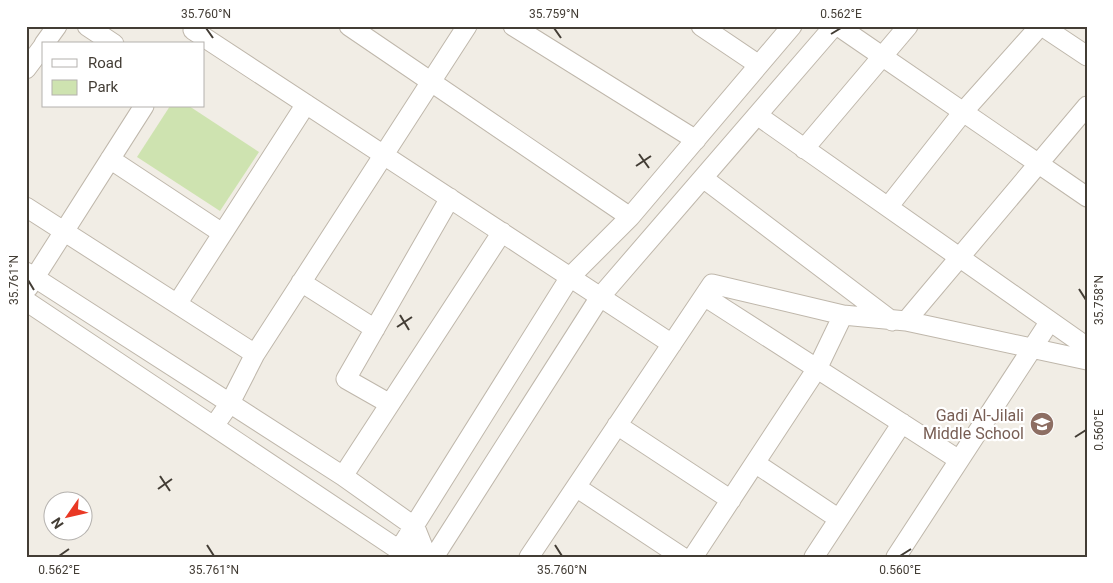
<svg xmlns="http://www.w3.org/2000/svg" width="1113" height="583" font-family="Roboto,sans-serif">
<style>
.green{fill:#cee3b0}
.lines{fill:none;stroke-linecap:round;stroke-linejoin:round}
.street-casing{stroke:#bfb7ab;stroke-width:21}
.street{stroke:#fff;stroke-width:19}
.ticks{fill:none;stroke:#433d35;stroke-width:2}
.labels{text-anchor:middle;stroke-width:4.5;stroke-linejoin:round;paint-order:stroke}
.education-label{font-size:16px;fill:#785e54;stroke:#fff;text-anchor:end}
.neatline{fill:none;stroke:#433d35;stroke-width:2}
.ticks-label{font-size:12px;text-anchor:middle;fill:#433d35}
</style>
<rect width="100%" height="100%" fill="#f1ede5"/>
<path class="green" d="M 170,106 L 189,106 L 259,152 L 220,211 L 137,157 Z"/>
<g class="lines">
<g class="street-casing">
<path id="street" d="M 87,26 L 114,44
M 349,26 L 630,217
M 513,26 L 696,140
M 701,26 L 759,65
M 838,26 L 1087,197
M 1042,26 L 1087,56
M 193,30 L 672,344
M 44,44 L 57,26
M 26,69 L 44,45
M 757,115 L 1087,347
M 804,149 L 908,26
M 110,159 L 222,233
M 703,178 L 892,321
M 26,207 L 255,354
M 888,207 L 963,112 L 1040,26
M 26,272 L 343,476 L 415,527 L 427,557
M 301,282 L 375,329
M 28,288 L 144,106
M 704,296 L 959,460
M 26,301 L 399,550 L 414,557
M 177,304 L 306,104
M 906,321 L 1087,106
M 390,404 L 346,379 L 450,198
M 617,425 L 731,500
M 214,426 L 230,403 L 255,354 L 467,26
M 755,463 L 839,519
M 343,476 L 502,232
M 576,487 L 682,557
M 399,550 L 570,277 L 630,217 L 792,26
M 434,557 L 600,297 L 834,26
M 529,557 L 712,284 L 843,315 L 906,321 L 1087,360
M 693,557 L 818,367 L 843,315
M 814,557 L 902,423
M 896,557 L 1050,321"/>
</g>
<use href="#street" class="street"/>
</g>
<path class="ticks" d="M 206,28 L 213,38M 554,28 L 561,38M 831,34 L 841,28M 639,154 L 649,168M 636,166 L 651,156M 28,280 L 34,290M 1079,289 L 1086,300M 400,315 L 409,330M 397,327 L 412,317M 1075,437 L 1086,430M 160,476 L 170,491M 158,489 L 172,479M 207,545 L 214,556M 555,545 L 562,556M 59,556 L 69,549M 900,556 L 911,549"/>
<defs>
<g id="school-disc" transform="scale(1.25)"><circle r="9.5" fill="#8d6e63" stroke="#fff"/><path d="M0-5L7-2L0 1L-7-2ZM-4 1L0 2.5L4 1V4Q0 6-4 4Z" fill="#fff"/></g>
</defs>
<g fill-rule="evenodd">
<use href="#school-disc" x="1042" y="424"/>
</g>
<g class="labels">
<g class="education-label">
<text x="1024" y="421">Gadi Al-Jilali<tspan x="1024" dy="18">Middle School</tspan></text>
</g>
</g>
<rect width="1113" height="583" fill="none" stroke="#ffffff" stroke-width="55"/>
<rect x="42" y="42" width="162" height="65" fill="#ffffff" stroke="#b4b1ae"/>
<rect x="52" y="59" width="25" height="8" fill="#ffffff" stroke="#b4b1ae"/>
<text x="88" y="68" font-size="15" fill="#433d35">Road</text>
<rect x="52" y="80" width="25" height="15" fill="#cee3b0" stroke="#b4b1ae"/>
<text x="88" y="92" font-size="15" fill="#433d35">Park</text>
<g transform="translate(68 516) rotate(236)"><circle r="24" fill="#ffffff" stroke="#b4b1ae"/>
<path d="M0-4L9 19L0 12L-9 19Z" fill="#e93824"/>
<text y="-8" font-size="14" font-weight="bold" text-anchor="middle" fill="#433d35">N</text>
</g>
<rect x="28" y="28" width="1058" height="528" class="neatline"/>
<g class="ticks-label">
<text x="206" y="18">35.760°N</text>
<text x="554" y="18">35.759°N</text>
<text x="841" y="18">0.562°E</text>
<text transform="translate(14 280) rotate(-90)" y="4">35.761°N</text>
<text transform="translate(1099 300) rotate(-90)" y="4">35.758°N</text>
<text transform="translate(1099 430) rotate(-90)" y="4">0.560°E</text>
<text x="59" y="574">0.562°E</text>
<text x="214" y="574">35.761°N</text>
<text x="562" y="574">35.760°N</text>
<text x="900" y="574">0.560°E</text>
</g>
</svg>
